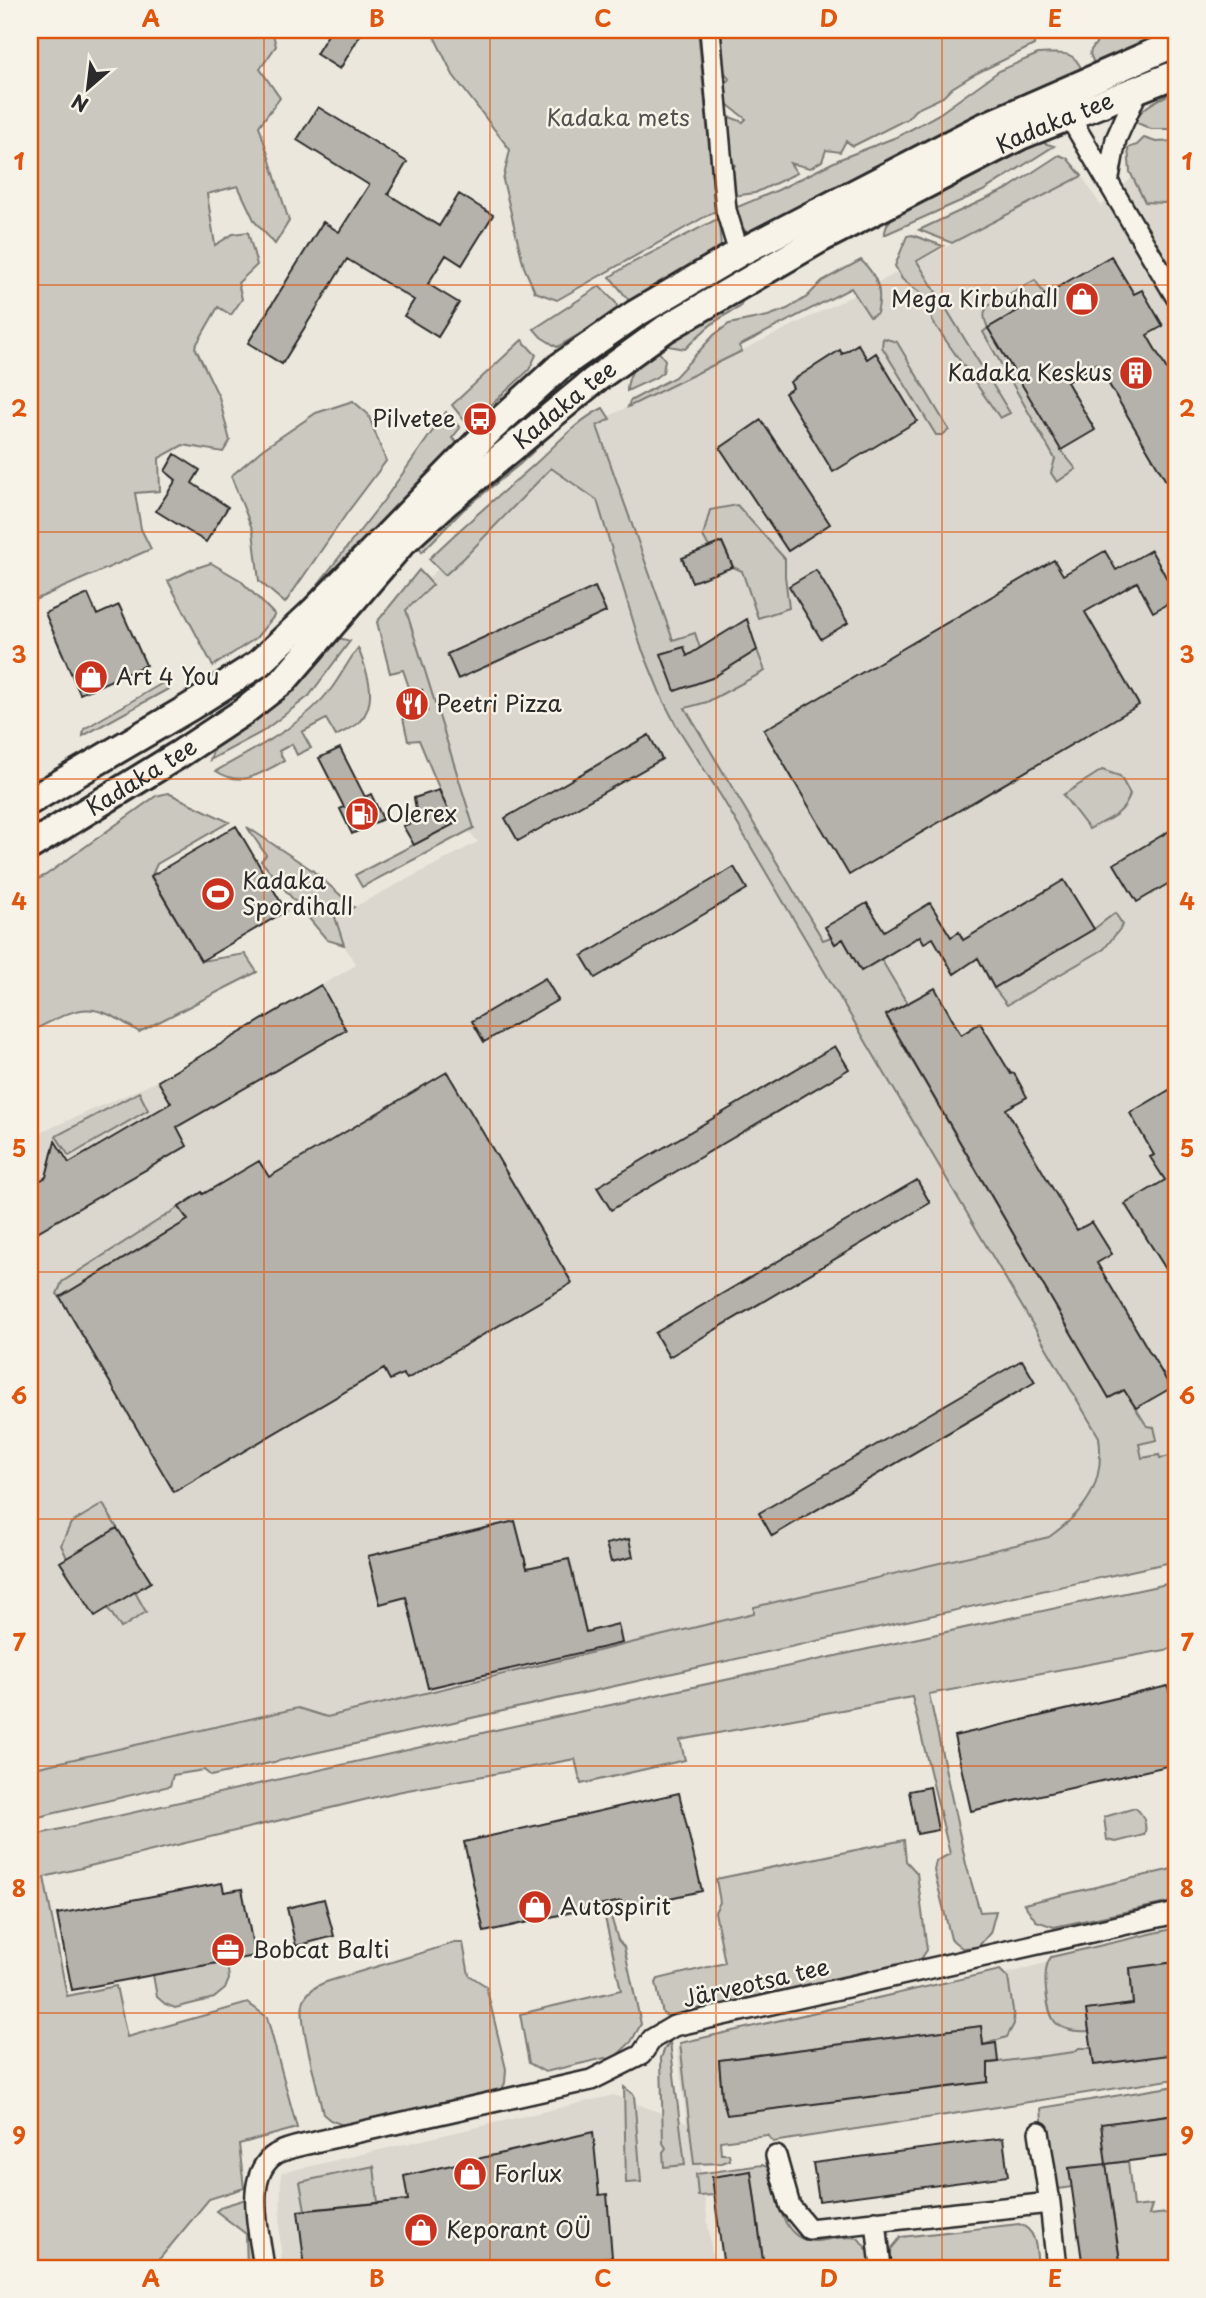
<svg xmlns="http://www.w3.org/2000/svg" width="1206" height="2298" font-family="'Playpen Sans',sans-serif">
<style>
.built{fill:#dbd7ce}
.green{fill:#cbc8bf;stroke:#7b7a75;stroke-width:2}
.building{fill:#b5b2ab;stroke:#2b2b2b;stroke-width:2}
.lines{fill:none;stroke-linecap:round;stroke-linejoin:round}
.minor-casing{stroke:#2b2b2b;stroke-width:24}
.secondary-casing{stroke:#2b2b2b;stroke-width:32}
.minor{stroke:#f7f3e8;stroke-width:19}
.secondary{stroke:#f7f3e8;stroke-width:26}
.grid{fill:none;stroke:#df570e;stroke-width:2;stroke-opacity:0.55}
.labels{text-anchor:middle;stroke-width:5;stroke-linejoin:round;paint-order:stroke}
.park-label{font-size:23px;fill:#535250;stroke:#f7f3e8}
.street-label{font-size:23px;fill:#2b2b2b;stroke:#f7f3e8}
.poi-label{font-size:23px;fill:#2b2b2b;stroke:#f7f3e8;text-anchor:start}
.neatline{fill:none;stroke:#df570e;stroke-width:2.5}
.grid-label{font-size:23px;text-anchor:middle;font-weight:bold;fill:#df570e}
</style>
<rect width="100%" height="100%" fill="#ebe7dd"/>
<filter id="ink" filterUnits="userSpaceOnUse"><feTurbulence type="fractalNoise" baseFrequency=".0143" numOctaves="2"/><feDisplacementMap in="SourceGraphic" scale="14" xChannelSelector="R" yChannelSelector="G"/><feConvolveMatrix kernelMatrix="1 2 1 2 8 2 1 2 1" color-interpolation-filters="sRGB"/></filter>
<g filter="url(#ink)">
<path class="built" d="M 1176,156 L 1176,1515 L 434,1693 L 30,1783 L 30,1137 L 158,1081 L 356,965 L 344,945 L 335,917 L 478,842 L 465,827 L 400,605 L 589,426 L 856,294 L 1082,176 L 1101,206 L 1133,177 Z
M 1176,1925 L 1176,2078 L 697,2142 L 714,2268 L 282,2268 L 280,2237 L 281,2173 L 614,2095 L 687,2123 L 677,2048 L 1017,1971 Z"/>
<path class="green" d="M 30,30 L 272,30 L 276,46 L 260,69 L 280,98 L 259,126 L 289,221 L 275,244 L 255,222 L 238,186 L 207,194 L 215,245 L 233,234 L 248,232 L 257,265 L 238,283 L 242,299 L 231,315 L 218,307 L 195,347 L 219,397 L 230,441 L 223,452 L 183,445 L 159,458 L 160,491 L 135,493 L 141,529 L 151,549 L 30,602 Z
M 431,30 L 698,30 L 715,211 L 557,300 L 535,292 L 524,267 L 503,180 L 510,150 L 453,75 Z
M 720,30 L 1035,30 L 1034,45 L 973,75 L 952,88 L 943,97 L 915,110 L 907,119 L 853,146 L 846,141 L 840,152 L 826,150 L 822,161 L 810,168 L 790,163 L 797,173 L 755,193 L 734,196 L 729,180 L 735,165 L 725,151 L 731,140 L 726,129 L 730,117 L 743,122 L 746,119 L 728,105 L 722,88 L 729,79 L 724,71 Z
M 1106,30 L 1176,30 L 1176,34 L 1095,66 L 1090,54 L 1091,50 Z
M 1038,54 C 1059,54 1074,48 1082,71 L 749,235 L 740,225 L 735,208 L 778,190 L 840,159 L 899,136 L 939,114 L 999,71 Z
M 1176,91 L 1176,129 L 1151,129 L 1133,121 C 1145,105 1159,99 1176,91 Z
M 1144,138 L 1156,142 L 1176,141 L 1176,198 L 1164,203 L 1145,202 L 1130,172 L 1128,148 L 1137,145 Z
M 1037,141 L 1054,146 L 983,191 L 884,235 L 887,225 L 894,215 Z
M 1059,155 L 1067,158 L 1082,176 L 952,243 L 919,230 L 1007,189 Z
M 719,218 L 721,249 L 635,308 L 610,277 L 628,265 Z
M 912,235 L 943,246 L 917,261 L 1010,413 L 1000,418 L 933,322 L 922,294 L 902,279 L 895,266 L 907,236 Z
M 861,260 C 877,276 883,290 877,313 L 870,317 L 851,288 L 739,346 L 742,351 L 628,407 L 630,401 L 675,377 L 714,335 L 729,324 L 768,316 L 787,309 L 807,297 L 822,281 Z
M 1035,280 L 1045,295 L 988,328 L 1061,450 L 1076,469 L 1057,482 L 1051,473 L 1055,459 L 983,332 L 988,328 C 984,319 982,312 989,305 Z
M 600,286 L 616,303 L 618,310 L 611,316 L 557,347 L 541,337 L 534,329 Z
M 739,300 L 742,303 L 740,307 C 714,320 705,329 685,349 L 669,346 L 662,338 Z
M 883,338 L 897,342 L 949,430 L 942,435 L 936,435 L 882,347 Z
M 522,340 L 536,355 L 529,370 L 490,406 L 485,405 L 466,420 L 464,420 L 452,405 Z
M 653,344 L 665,360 L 663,372 L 655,378 L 627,391 C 627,372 641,358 653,344 Z
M 353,401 L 368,414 L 386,461 L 347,513 L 285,603 L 259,581 L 253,531 L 231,476 L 263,449 L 316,413 Z
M 591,401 L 570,414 L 554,432 L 520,464 L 463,510 L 422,552 L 418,545 L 579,402 Z
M 603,408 L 610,419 L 597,426 L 673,640 L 695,633 L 700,648 L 712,642 L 723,671 L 757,650 L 765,671 L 707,702 L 685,708 L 823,940 L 831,937 L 835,944 L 843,939 L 861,970 L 881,959 L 907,1003 L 886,1016 L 1109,1398 L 1124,1390 L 1147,1426 L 1154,1427 L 1157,1440 L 1139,1444 L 1142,1458 L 1159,1455 L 1160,1458 L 1176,1455 L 1176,1561 L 211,1776 L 204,1770 L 173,1775 L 170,1786 L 30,1819 L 30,1769 L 298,1708 L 327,1717 L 754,1613 L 754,1607 L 1049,1537 C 1087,1510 1105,1484 1099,1437 L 721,796 L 676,725 L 662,698 L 640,644 L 597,500 L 551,468 L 464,558 L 445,575 L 429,559 C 463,525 500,495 535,464 C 557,444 576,421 603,408 Z
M 446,412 L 460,428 L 452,438 L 459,444 L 297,611 L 384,500 Z
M 737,505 L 785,559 L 785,576 L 789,608 L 758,618 L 742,571 L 733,567 L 722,542 L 709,547 L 703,536 L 710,510 Z
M 211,563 L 240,580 L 275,615 L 256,638 L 213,666 L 168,581 L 193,569 Z
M 419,570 L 433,585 L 406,610 L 474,828 L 362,887 L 355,875 L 454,824 L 419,740 L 408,741 L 403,718 L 427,710 L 422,691 L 411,693 L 403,670 L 390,673 L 377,622 Z
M 339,638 L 350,641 L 309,696 L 262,732 L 210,760 L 214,748 L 251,721 L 329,641 Z
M 358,648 C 367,671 379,701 360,721 C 354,728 344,731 336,736 L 326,719 L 302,732 L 311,748 L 297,755 L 292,744 L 279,751 L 284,761 C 258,774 243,788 216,771 C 256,748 302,726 331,689 C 341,676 348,661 358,648 Z
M 166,681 L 170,688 L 83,736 L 84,729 Z
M 1102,770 L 1120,776 L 1130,794 C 1125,815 1106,820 1089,829 L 1063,795 Z
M 168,793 L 229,822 L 157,864 L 151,877 L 201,961 L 245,954 L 257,972 L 139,1032 C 88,998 81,1006 30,1032 L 30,883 L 46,875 L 156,796 Z
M 247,827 L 312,870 L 354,907 L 335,917 L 344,945 L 327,940 L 261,861 L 266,855 Z
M 1115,913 L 1123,925 L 1104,949 L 1007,1005 L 994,988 L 1094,929 Z
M 139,1092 L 148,1110 L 69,1156 L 56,1136 Z
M 179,1207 L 188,1220 L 60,1297 L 57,1294 L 62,1282 Z
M 103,1504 L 117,1528 L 67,1558 L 61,1545 L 71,1523 Z
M 1176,1582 L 1176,1648 L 929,1694 L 966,1864 L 980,1912 L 996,1911 L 990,1933 L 978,1947 L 962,1948 L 951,1939 L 934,1870 L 936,1861 L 950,1854 L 912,1697 L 680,1740 L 685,1760 L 581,1784 L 575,1759 L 397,1792 L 44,1877 L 67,1996 L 116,1986 L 127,2037 L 248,2003 L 267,2017 L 297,2128 L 239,2144 L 244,2188 L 209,2199 L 152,2268 L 30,2268 L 30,1836 L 500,1729 Z
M 135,1592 L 146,1612 L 121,1628 L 108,1608 Z
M 1135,1808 C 1143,1813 1148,1826 1144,1835 L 1116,1842 L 1107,1840 L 1104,1817 Z
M 904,1840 L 906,1861 L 917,1873 L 927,1950 L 921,1959 L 668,2016 L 663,2014 L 656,1983 L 658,1979 L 725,1963 L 715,1912 L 720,1902 L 716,1879 Z
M 1176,1868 L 1176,1901 L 1054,1927 L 1036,1921 L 1024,1904 Z
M 607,1903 L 618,1940 L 624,1947 L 641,2024 L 631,2042 L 612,2060 L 605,2058 L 545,2072 L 529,2063 L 520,2014 L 621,1990 L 604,1913 L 603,1906 Z
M 1176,1928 L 1176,1962 L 1130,1968 L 1133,2004 L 1087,2010 L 1089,2031 C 1078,2032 1065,2031 1056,2023 C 1046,2013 1041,1969 1051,1957 Z
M 454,1943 L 463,1943 L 469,1975 L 486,1986 L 506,2069 L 505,2083 L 502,2089 L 343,2125 L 330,2120 L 323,2114 C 319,2091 299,2024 303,2004 C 305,1992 316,1986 326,1982 Z
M 227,1961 L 229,1979 L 225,1989 L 214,1998 L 175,2008 L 165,2004 L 157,1997 L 153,1975 Z
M 1000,1970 L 1008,1978 L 1013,2010 L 1014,2024 L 1007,2037 L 983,2045 L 981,2026 L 719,2060 L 722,2097 L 727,2114 L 991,2063 L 1074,2052 L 1079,2048 L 1092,2048 L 1094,2065 L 1176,2054 L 1176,2079 L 773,2142 L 767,2135 L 720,2141 L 721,2154 L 729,2154 L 730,2160 L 722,2163 L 694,2164 L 680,2043 Z
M 670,2042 L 685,2165 L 664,2167 L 663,2152 L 666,2148 L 663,2143 L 661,2058 L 665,2048 Z
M 1176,2086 L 1176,2114 L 1102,2124 L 1106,2164 L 1128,2161 L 1133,2207 L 1152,2205 L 1149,2215 L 1176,2212 L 1176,2268 L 1121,2268 L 1106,2165 L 1069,2168 L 1072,2187 L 1058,2189 L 1050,2135 L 1043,2131 L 1041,2108 Z
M 624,2087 L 634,2095 L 641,2182 L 626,2183 Z
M 762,2165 L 770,2168 C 776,2192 780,2242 815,2241 C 829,2240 844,2235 858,2238 L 869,2252 L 870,2264 L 865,2268 L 764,2268 L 751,2171 L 715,2195 L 698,2196 L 696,2174 Z
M 374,2166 L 378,2203 L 305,2210 L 300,2182 Z
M 246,2199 L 253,2268 L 247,2268 L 246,2234 L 216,2211 L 223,2206 Z
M 1019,2224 C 1038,2230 1036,2251 1038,2268 L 891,2268 L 891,2249 L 901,2237 Z"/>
<path class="building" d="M 331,30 L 363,30 L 340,69 L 316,54 Z
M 318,107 L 407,162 L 388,194 L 439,226 L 459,194 L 493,215 L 462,265 L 446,255 L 428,284 L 459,303 L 438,337 L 404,316 L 414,300 L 347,259 L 282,364 L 248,343 L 323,222 L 339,232 L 369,185 L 297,140 Z
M 1111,256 L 1134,294 L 1142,290 L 1163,326 L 1147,335 L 1176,385 L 1176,498 L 1097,364 L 1067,382 L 1095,430 L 1061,450 L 988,328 Z
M 858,344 L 867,359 L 876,353 L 917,421 L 833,472 L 785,393 L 793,388 L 790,382 L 840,350 L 842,354 Z
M 761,420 L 830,524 L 788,551 L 720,448 Z
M 175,454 L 200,470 L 192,483 L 228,507 L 206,542 L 156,511 L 176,480 L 165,471 Z
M 722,542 L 733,567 L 692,582 L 682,558 Z
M 1151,550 L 1176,595 L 1176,599 L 1153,612 L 1137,582 L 1085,612 L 1139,705 L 849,875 L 764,730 L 1054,560 L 1063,575 L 1105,551 L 1116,570 Z
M 816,570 L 848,623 L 821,639 L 789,586 Z
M 595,587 L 606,612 L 458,679 L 447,654 Z
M 88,594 L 97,615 L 119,605 L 146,665 L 80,694 L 45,613 Z
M 747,619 L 757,650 L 712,678 L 675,691 L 661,654 L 684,647 L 687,656 Z
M 422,690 L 427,711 L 403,718 L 397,697 Z
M 649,735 L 662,759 L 518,841 L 505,818 Z
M 340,748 L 365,797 L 371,794 L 383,819 L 352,834 L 340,809 L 344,807 L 319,758 Z
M 439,790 L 454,824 L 414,845 L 403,826 L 418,820 L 414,798 Z
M 236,826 L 286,911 L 201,961 L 151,876 Z
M 1176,827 L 1176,879 L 1137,902 L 1114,864 Z
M 734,867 L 747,889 L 595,978 L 582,956 Z
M 1064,880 L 1094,929 L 994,988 L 978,958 L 954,974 L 933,938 L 924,943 L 920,936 L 861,971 L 843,939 L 835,944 L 825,927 L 867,903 L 884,931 L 930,903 L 951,937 L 959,932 L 963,940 Z
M 545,978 L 558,1000 L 484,1042 L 472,1021 Z
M 321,985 L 346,1030 L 177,1127 L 187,1146 L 30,1236 L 30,1186 L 46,1177 L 55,1141 L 69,1163 L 171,1103 L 158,1081 Z
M 935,988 L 961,1035 L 980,1023 L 1011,1074 L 1014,1073 L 1027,1097 L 1006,1109 L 1077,1230 L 1092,1222 L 1112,1254 L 1097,1263 L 1171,1388 L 1136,1408 L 1124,1390 L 1109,1398 L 886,1015 Z
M 835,1046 L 849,1069 L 611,1210 L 597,1187 Z
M 447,1072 L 572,1283 L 407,1379 L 403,1374 L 390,1380 L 384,1369 L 174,1492 L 60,1297 L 188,1220 L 179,1207 L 202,1192 L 203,1194 L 259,1161 L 269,1177 Z
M 1176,1086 L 1176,1285 L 1125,1204 L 1165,1180 L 1150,1157 L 1154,1155 L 1130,1113 Z
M 917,1180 L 930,1203 L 669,1357 L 655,1333 Z
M 1022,1360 L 1035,1382 L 772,1536 L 759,1513 Z
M 515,1521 L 527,1568 L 569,1559 L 586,1632 L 618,1624 L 622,1643 L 428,1688 L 406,1597 L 380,1604 L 368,1556 Z
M 117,1528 L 151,1582 L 95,1616 L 60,1562 Z
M 629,1539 L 633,1557 L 611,1562 L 606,1544 Z
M 1168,1686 L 1176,1721 L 1176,1764 L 971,1811 L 954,1736 Z
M 930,1787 L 938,1830 L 917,1834 L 909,1791 Z
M 679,1793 L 702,1891 L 623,1908 L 621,1901 L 484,1932 L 464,1842 Z
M 222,1883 L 224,1892 L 242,1889 L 255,1956 L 72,1990 L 57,1914 Z
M 324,1899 L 334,1936 L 296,1946 L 287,1908 Z
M 1176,1962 L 1176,2054 L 1094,2065 L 1086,2010 L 1133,2004 L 1130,1968 Z
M 981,2026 L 983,2045 L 996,2043 L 998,2062 L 988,2063 L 988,2082 L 727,2115 L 722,2097 L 719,2060 Z
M 1176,2114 L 1176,2155 L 1106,2164 L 1101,2124 Z
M 593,2132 L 599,2195 L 607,2194 L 612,2257 L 488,2268 L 305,2268 L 298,2211 L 408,2200 L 404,2176 Z
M 1003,2138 L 1008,2176 L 819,2201 L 813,2163 Z
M 1106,2164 L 1121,2268 L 1083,2268 L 1069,2168 Z
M 751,2171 L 764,2268 L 724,2268 L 712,2177 Z"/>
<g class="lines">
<g class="minor-casing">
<path id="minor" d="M 710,30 L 726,210 L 739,253
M 1063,106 L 1176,297
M 1108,183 L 1116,139 L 1138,90
M 1039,2132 L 1050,2203 L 1057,2268
M 776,2156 L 790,2206 L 809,2229 L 1050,2203
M 876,2221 L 881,2268
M 264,2268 C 260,2234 242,2175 276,2154 C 288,2147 306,2145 319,2141 L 591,2080 L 641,2055 L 652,2039 L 674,2026 L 1176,1913"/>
</g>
<g class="secondary-casing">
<g id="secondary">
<path d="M 30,801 L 190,707 L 258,664 L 314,611 L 491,429 L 559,367 L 635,314 L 739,253 L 981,128 L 1176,43"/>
<path id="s1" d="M 30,846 L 178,755 L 243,712 L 284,680 L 402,543 L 447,502 L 593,381 L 665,329 L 820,239 L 1020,136 L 1176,74"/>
</g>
</g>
<use href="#minor" class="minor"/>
<use href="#secondary" class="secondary"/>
</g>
</g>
<path class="grid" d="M 264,30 L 264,2268M 490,30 L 490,2268M 716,30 L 716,2268M 942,30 L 942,2268M 30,285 L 1176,285M 30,532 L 1176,532M 30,779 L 1176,779M 30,1026 L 1176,1026M 30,1272 L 1176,1272M 30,1519 L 1176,1519M 30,1766 L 1176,1766M 30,2013 L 1176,2013"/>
<defs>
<g id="shop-disc" transform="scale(1.75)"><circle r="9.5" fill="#c8321e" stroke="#f7f3e8"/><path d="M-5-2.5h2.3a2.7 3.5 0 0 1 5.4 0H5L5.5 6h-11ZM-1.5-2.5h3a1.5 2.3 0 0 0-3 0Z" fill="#fff"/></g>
<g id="building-disc" transform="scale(1.75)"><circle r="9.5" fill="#c8321e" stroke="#f7f3e8"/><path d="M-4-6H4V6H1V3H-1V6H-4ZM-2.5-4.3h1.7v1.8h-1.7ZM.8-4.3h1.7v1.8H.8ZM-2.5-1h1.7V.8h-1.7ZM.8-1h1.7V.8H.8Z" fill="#fff"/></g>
<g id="bus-disc" transform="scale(1.75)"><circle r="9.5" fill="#c8321e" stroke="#f7f3e8"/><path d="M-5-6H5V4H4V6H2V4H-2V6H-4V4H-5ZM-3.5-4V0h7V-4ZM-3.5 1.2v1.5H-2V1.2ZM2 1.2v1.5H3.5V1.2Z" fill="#fff"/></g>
<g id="restaurant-disc" transform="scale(1.75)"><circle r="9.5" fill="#c8321e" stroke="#f7f3e8"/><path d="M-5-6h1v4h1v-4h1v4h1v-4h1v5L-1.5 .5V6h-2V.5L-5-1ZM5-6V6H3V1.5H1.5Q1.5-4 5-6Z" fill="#fff"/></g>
<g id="fuel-disc" transform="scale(1.75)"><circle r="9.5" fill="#c8321e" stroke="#f7f3e8"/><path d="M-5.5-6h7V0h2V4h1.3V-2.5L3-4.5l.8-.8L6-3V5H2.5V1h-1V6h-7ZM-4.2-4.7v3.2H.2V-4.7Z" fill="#fff"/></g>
<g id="stadium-disc" transform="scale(1.75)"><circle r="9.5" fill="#c8321e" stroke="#f7f3e8"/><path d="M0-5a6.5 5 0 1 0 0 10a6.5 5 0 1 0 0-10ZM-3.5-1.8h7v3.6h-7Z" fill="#fff"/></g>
<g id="office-disc" transform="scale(1.75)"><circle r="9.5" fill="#c8321e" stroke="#f7f3e8"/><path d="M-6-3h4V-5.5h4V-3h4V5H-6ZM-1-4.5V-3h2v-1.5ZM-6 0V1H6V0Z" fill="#fff"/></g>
</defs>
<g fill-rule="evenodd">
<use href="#shop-disc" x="1082" y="299"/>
<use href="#building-disc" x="1136" y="373"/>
<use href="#bus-disc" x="480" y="419"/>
<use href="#shop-disc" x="91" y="677"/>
<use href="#restaurant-disc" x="412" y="704"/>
<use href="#fuel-disc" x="362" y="814"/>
<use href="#stadium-disc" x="218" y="894"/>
<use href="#shop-disc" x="535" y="1907"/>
<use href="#office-disc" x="228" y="1950"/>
<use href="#shop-disc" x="470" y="2174"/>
<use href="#shop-disc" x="421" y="2230"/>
</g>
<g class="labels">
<g class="park-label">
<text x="618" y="126">Kadaka mets</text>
</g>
<g class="street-label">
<text dy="8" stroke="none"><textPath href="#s1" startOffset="1265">Kadaka tee</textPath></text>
<text dy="8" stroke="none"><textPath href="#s1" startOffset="698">Kadaka tee</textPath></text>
<text dy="8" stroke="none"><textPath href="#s1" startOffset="131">Kadaka tee</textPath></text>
<text transform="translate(756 1983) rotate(-13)" y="8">Järveotsa tee</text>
</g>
<g class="poi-label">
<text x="1058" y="307" text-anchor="end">Mega Kirbuhall</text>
<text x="1112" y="381" text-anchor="end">Kadaka Keskus</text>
<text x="456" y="427" text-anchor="end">Pilvetee</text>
<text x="116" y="685">Art 4 You</text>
<text x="436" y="712">Peetri Pizza</text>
<text x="386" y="822">Olerex</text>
<text x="242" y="889">Kadaka<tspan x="242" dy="26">Spordihall</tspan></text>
<text x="560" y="1915">Autospirit</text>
<text x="252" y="1958">Bobcat Balti</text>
<text x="494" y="2182">Forlux</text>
<text x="446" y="2238">Keporant OÜ</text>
</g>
</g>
<rect width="1206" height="2298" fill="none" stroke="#f7f3e8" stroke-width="77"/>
<g transform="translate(88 88) rotate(208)" stroke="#f7f3e8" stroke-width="5" paint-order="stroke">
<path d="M0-5L12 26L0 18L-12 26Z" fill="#2b2b2b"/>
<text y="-10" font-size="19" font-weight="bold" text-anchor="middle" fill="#2b2b2b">N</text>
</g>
<rect x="38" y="38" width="1130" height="2222" class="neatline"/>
<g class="grid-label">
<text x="151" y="27">A</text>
<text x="377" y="27">B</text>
<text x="603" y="27">C</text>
<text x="829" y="27">D</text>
<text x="1055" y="27">E</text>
<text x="19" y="170">1</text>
<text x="1187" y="170">1</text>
<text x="19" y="417">2</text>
<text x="1187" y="417">2</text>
<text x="19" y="663">3</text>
<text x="1187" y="663">3</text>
<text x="19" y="910">4</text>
<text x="1187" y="910">4</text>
<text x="19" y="1157">5</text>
<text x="1187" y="1157">5</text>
<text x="19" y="1404">6</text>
<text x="1187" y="1404">6</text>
<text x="19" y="1651">7</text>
<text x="1187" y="1651">7</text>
<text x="19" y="1897">8</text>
<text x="1187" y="1897">8</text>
<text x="19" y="2144">9</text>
<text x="1187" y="2144">9</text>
<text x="151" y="2287">A</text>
<text x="377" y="2287">B</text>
<text x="603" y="2287">C</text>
<text x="829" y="2287">D</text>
<text x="1055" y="2287">E</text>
</g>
</svg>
